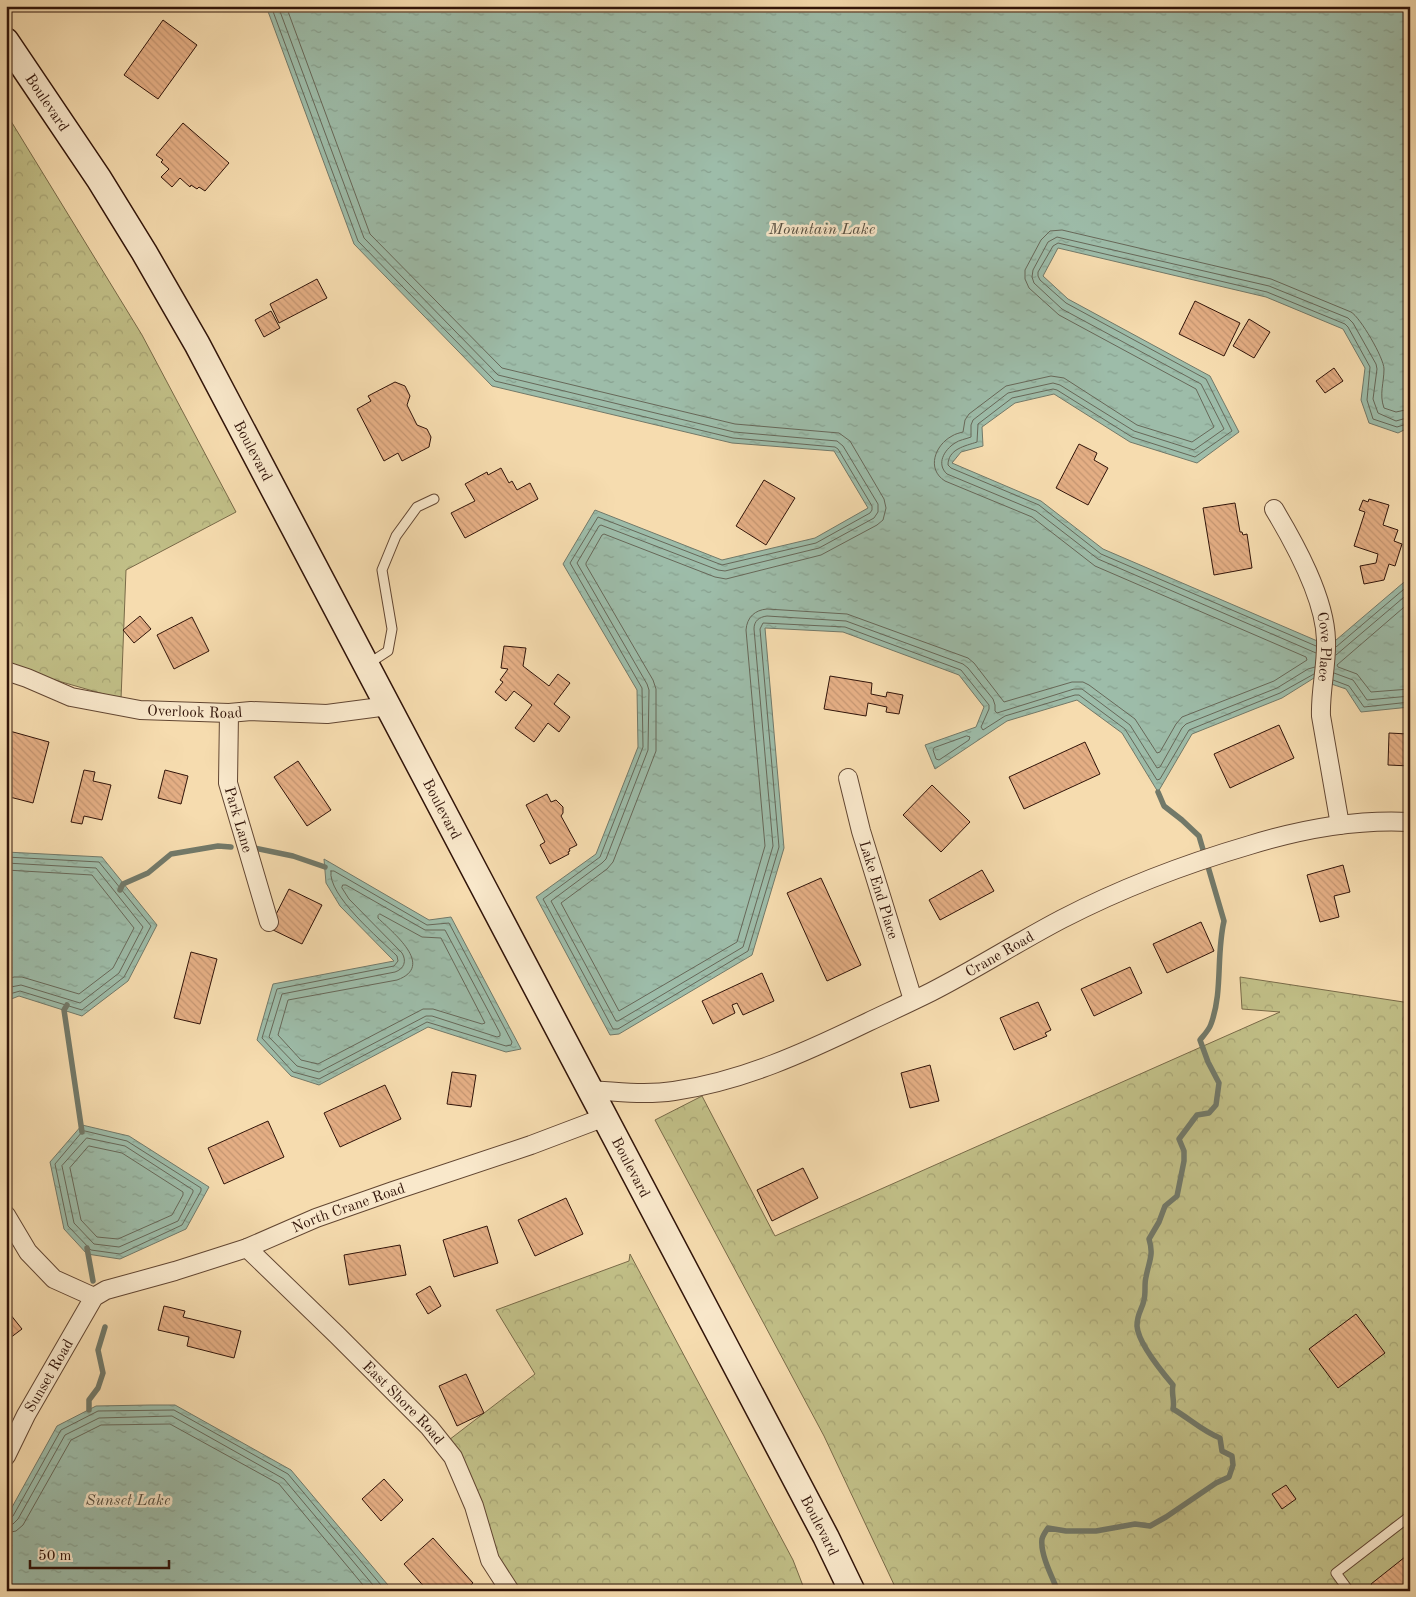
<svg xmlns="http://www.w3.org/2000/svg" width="1416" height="1597" font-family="'Old Standard TT',serif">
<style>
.forest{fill:url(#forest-crowns);stroke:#796a48}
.water{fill:url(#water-ripples);stroke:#727969}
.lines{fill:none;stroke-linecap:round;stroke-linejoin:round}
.shore{stroke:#676859;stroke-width:1}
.stream{stroke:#727969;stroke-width:5.5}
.building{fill:url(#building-back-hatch);stroke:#311409}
.service-casing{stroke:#624632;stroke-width:11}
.minor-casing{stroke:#624632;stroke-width:20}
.secondary-casing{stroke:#311409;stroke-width:28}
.service{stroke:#f9e8cb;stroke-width:9}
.minor{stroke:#f9e8cb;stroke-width:18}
.secondary{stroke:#f9e8cb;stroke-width:25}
.labels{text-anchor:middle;stroke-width:5;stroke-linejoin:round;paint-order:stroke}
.street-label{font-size:15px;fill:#311409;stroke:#f9e8cb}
.water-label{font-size:16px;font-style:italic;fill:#574f41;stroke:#f9e8cb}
</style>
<defs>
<pattern id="forest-crowns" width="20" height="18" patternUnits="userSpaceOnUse" patternTransform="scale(1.25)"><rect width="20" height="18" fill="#c1bf87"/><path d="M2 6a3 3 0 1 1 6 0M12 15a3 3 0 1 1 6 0" fill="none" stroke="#a6a373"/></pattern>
<pattern id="water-ripples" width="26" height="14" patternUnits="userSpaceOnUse" patternTransform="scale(1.25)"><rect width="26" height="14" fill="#9dbca9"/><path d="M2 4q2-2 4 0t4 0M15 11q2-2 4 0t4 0" fill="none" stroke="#88a190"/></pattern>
<pattern id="building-back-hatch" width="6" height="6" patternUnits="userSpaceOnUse" patternTransform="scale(1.25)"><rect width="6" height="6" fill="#e4ae84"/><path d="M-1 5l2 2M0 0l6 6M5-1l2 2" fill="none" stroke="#c49571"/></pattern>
</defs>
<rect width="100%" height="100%" fill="#f6dcaf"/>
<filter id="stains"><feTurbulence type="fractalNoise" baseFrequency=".004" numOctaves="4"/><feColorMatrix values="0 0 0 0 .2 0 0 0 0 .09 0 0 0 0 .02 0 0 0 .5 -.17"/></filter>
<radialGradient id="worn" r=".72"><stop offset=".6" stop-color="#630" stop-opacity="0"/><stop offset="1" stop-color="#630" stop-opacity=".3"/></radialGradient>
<path class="forest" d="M 6,113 L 142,335 L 236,512 L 126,570 L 121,699 L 6,666 Z
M 1240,977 L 1410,1003 L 1410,1591 L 897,1591 L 824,1436 L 655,1120 L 702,1096 L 775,1236 L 1280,1012 L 1242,1009 Z
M 630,1254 L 793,1560 L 805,1591 L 514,1591 L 502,1577 L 445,1443 L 535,1374 L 496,1310 L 629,1261 Z"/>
<path class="water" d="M 266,6 L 1410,6 L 1410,427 L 1398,433 L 1369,423 L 1361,400 L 1365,368 L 1343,329 L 1266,297 L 1058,248 L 1043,276 L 1068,299 L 1210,376 L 1239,432 L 1197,463 L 1130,442 L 1054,394 L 1015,403 L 982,427 L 983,446 L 961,452 L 952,463 L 1041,501 L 1103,549 L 1329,646 L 1410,577 L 1410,707 L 1361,712 L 1346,689 L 1314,678 L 1282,698 L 1192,734 L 1158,792 L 1122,733 L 1077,700 L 1007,721 L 935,769 L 925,745 L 976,727 L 984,707 L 959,675 L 843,632 L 765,628 L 784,848 L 752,955 L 619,1034 L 610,1035 L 536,897 L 596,854 L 638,747 L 637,690 L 563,564 L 595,510 L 722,560 L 815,538 L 868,508 L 834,451 L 732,443 L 492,386 L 354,244 Z
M 6,852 L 102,857 L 157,925 L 128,981 L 82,1016 L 19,996 L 6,1001 Z
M 324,859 L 429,920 L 451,917 L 521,1049 L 506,1052 L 428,1027 L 319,1085 L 291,1076 L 257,1040 L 273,984 L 394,961 L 340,906 L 326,883 Z
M 82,1125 L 129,1136 L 209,1187 L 186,1229 L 120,1259 L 87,1254 L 64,1229 L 50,1162 Z
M 150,1405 L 175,1405 L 291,1470 L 393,1591 L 6,1591 L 6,1518 L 57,1426 L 96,1406 Z"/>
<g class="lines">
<path class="shore" d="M 271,6 L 358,241 L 495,381 L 733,438 L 835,447 L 838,449 L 872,506 L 872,510 L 870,513 L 816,543 L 722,565 L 598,517 L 570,563 L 642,688 L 643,747 L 600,857 L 543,899 L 613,1029 L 618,1029 L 748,951 L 779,847 L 760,629 L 763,623 L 845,627 L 961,670 L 989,705 L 989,709 L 981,727 L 983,730 L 1005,716 L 1075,695 L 1079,695 L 1125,729 L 1157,780 L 1160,779 L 1189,730 L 1280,693 L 1314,674
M 278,6 L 364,238 L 498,375 L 734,432 L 837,441 L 843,446 L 878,504 L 878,512 L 874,518 L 819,548 L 725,571 L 718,570 L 601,525 L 599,526 L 577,563 L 647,684 L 649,690 L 648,750 L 606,859 L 602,863 L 551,901 L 616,1021 L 618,1021 L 743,947 L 773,846 L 754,629 C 754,621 759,617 767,616 L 846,621 L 963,664 L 968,668 L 993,699 L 995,705 L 995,711 L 997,713 L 1074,689 L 1082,689 L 1130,725 L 1157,768 L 1160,767 L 1182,728 L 1186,724 L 1277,688 L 1308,669 L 1315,667
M 286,6 L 370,234 L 502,368 L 735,424 L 839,433 L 850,441 L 884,499 L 886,508 L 883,520 L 877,525 L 821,555 L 726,579 L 715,577 L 604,534 L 602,535 L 586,563 L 586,565 L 653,680 L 656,689 L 656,751 L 613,862 L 607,869 L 561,903 L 619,1011 L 737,942 L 765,846 L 746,630 C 747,617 755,610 767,609 L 847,614 L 968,658 L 974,663 L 1004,702 L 1072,682 L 1083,682 L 1089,685 L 1135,719 L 1157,753 L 1160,752 L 1176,724 L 1182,717 L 1274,681 L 1307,660 L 1306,657 L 1095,566 L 1032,517 L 945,481 C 926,469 935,445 952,436 C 955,434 959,433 963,432 L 965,420 L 969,414 L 1006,386 L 1051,376 L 1064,378 L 1137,425 L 1192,442 L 1214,427 L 1196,389 L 1059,315 L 1029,288 L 1025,279 L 1025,270 L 1041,240 L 1050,231 L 1062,230 L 1271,279 L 1351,312 C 1360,317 1384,358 1384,369 C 1384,383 1379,394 1384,408 L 1396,412 L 1410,409
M 1410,602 L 1337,665 L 1338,667 L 1357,674 L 1371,692 L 1410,689
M 1316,646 L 1101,554 L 1039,505 L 951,468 L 948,465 C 948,449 965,446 977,442 L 978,424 L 1012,398 L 1053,389 L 1057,390 L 1132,437 L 1195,457 L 1232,431 L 1206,379 L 1066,303 L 1040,280 L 1038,276 L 1038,272 L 1053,246 L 1058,243 L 1267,292 L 1345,324 L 1348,327 L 1370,367 L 1367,400 L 1373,419 L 1397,427 L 1410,423
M 1336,647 L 1410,584
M 1316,653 L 1098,559 L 1036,511 L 947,474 C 936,464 944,450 955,443 C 959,440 966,439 971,437 L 971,425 L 973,420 L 1008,393 L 1053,383 L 1060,385 L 1134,431 L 1194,450 L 1224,429 L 1201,384 L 1062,309 L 1034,283 L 1032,277 L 1033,270 L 1048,242 L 1057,237 L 1269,286 L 1348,318 L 1353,323 L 1376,364 L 1377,369 L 1373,399 L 1378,413 L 1396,421 L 1410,417
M 1336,655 L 1410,592
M 1334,673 L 1353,680 L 1367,700 L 1410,696
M 1333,680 L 1349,686 L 1364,707 L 1410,702
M 967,736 L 970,737 L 969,740 L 939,760 L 936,759 L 933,750 L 934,748 Z
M 6,857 L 99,862 L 151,926 L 124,977 L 82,1010 L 20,991 L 6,995
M 6,863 L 96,868 L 143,927 L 119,973 L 80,1003 L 21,985 L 6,988
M 6,870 L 92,875 L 134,928 L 113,968 L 79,994 L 22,977 L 14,977 L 6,980
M 331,871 L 334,871 L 427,925 L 449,923 L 512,1042 L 511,1045 L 506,1046 L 427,1022 L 319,1079 L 293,1072 L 262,1038 L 277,989 L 394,966 L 398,961 L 397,956 C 380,939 327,895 331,871 Z
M 343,885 L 346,885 L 425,930 L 445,930 L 500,1033 L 500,1036 L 497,1037 L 432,1016 L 426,1016 L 319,1072 L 297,1066 L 269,1037 L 282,994 L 395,972 C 404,969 407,961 402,953 L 349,899 L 342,888 Z
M 380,914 L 422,937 L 441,938 L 485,1023 L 482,1024 L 433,1009 L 423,1009 L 318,1064 L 301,1060 L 278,1035 L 288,1000 L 397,980 C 436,966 392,932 378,918 L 378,916 Z
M 85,1131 L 127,1141 L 201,1188 L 201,1191 L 182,1225 L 120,1254 L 91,1250 L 68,1226 L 55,1164 L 82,1132 Z
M 87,1138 L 125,1146 L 193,1190 L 193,1192 L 178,1221 L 119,1247 L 94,1244 L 74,1223 L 62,1166 Z
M 89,1146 L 122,1153 L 183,1192 L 183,1195 L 172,1215 L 118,1239 L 97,1237 L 81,1220 L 70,1168 Z
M 6,1519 L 10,1518 L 13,1516 L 61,1430 L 98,1411 L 174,1410 L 288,1474 L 386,1591
M 6,1525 L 13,1524 L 18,1519 L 65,1435 L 99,1418 L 172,1416 L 284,1479 L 378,1591
M 6,1533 L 16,1531 L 23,1525 L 71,1440 L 101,1425 L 170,1424 L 279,1484 L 368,1591"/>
<path class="stream" d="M 254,848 L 293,856 L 325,867
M 120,890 L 123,884 L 148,873 L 171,854 L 218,846 L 231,847
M 67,1005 L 64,1010 L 82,1132
M 87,1248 L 93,1281
M 89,1410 L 89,1400 L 98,1388 L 103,1373 L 98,1350 L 105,1327
M 1058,1591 C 1052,1577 1040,1554 1042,1539 C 1043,1535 1046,1531 1048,1528 L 1066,1531 L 1096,1531 L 1135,1524 L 1150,1526 L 1166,1517 L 1216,1483 L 1229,1477 L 1233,1465 L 1232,1456 L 1222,1451 L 1220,1438 C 1202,1431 1189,1418 1173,1409 C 1175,1401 1171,1394 1173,1385 C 1162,1372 1138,1342 1137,1326 C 1137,1313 1142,1310 1144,1300 C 1146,1292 1144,1284 1146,1277 C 1149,1261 1154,1255 1149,1239 L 1159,1222 L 1165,1206 L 1177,1196 L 1184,1161 L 1184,1151 L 1179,1139 L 1197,1115 L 1209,1113 L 1216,1105 L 1219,1083 L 1208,1062 L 1200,1040 C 1204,1035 1209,1030 1211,1024 C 1223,992 1216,955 1224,921 L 1199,836 L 1182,820 L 1164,806 L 1158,792"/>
</g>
<path class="building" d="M 163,20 L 197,45 L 158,99 L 124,75 Z
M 183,123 L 229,163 L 205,191 L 199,187 L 197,189 L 191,185 L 190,187 L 180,178 L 172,187 L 161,177 L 169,169 L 161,162 L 163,160 L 156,155 Z
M 317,279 L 327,298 L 279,323 L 270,304 Z
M 1195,301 L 1240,323 L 1224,356 L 1179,334 Z
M 271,311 L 280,328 L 264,337 L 255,320 Z
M 1249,319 L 1270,332 L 1254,358 L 1233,346 Z
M 1334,368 L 1343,381 L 1325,393 L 1316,381 Z
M 395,382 L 405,386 L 410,396 L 407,405 L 417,425 L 427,429 L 431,437 L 429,447 L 402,461 L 398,453 L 384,461 L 357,409 L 371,401 L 368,396 Z
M 1079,444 L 1097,453 L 1094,460 L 1108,468 L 1088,505 L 1056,488 Z
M 501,468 L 509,483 L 512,481 L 517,490 L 530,483 L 538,499 L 465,538 L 451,513 L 475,501 L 465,484 L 487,472 L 488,475 Z
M 764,480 L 795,498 L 766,545 L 736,526 Z
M 1369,499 L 1389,505 L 1383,525 L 1398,530 L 1394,541 L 1402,544 L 1395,566 L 1389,564 L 1384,580 L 1364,584 L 1360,566 L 1376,563 L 1378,554 L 1354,546 L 1365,512 L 1359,510 L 1363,500 L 1368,502 Z
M 1235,503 L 1240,532 L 1242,532 L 1243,535 L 1247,534 L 1252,568 L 1214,575 L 1203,508 Z
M 140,616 L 151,629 L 134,643 L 123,630 Z
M 192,617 L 209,651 L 174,669 L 157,635 Z
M 504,646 L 526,648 L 523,666 L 549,686 L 558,674 L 570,683 L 554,704 L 570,717 L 559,732 L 548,723 L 534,742 L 515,728 L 532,705 L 514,691 L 506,701 L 495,692 L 503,682 L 500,680 L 508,669 L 501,668 Z
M 830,676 L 872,683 L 871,694 L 886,697 L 887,692 L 903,695 L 899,714 L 886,712 L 887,707 L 868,703 L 866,716 L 824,709 Z
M 1279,725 L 1294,758 L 1230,788 L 1214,754 Z
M 6,730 L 49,742 L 33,803 L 6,796 Z
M 1408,731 L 1410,731 L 1410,766 L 1388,765 L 1389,733 L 1408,734 Z
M 1085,742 L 1100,774 L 1024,809 L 1009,777 Z
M 298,761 L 331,810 L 307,826 L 274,777 Z
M 84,770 L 95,772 L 93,781 L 111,785 L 102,820 L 84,816 L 82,824 L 71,822 Z
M 165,770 L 188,776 L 181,804 L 158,798 Z
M 932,785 L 970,822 L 941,852 L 903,815 Z
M 547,794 L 551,802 L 556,800 L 563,807 L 563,813 L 561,816 L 577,845 L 569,849 L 570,851 L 568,852 L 569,854 L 550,864 L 540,845 L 545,842 L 526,805 Z
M 1343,865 L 1350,892 L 1334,896 L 1339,917 L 1320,922 L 1307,875 Z
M 982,870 L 994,891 L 940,920 L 929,900 Z
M 821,878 L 861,965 L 827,981 L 787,893 Z
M 289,889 L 322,905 L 302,944 L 269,928 Z
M 1201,922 L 1214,951 L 1167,973 L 1153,944 Z
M 191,952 L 217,959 L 200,1024 L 174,1018 Z
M 1130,967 L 1142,993 L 1094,1016 L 1081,989 Z
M 762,973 L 774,1001 L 743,1015 L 737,1003 L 732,1005 L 735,1013 L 713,1024 L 702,1001 Z
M 1038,1002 L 1051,1030 L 1045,1033 L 1047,1036 L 1014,1050 L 1000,1018 Z
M 930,1065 L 939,1101 L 910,1108 L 901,1073 Z
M 452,1072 L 476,1075 L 471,1107 L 447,1104 Z
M 385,1085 L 401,1119 L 340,1147 L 324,1113 Z
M 268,1121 L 284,1157 L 224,1184 L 208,1148 Z
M 803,1168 L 818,1198 L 772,1221 L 757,1190 Z
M 566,1198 L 583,1234 L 535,1256 L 518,1220 Z
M 487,1226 L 498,1263 L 454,1277 L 443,1240 Z
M 400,1245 L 406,1275 L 349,1285 L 344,1255 Z
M 430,1286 L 441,1306 L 428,1314 L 416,1294 Z
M 164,1306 L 185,1311 L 183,1317 L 241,1331 L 234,1358 L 187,1346 L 189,1337 L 158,1330 Z
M 6,1309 L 22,1329 L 6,1341 Z
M 1356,1314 L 1385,1353 L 1338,1388 L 1309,1349 Z
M 466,1374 L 484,1413 L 457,1426 L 439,1386 Z
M 384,1479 L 403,1500 L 381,1521 L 362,1499 Z
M 1286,1485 L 1296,1499 L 1282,1509 L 1272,1494 Z
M 433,1538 L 473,1583 L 464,1591 L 428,1591 L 404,1564 Z
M 1410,1553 L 1410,1591 L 1376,1591 L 1371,1584 Z"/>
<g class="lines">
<g class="service-casing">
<path id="service" d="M 368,664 L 388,651 L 392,629 L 382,570 L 396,536 L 417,507 L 434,499
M 1349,1591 L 1336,1573 L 1410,1516"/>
</g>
<g class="minor-casing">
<g id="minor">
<path id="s1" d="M 1274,509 C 1295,544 1325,598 1326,640 C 1327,665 1320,691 1321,716 L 1340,825"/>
<path id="s2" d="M 6,671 L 27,678 L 71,697 L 140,710 L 229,713 L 251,711 L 327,714 L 388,706"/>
<path id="s3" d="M 229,713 L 228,783 L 269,922"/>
<path id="s4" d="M 848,778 L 861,831 L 913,1000"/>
<path id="s5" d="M 591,1090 C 618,1092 647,1095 674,1091 C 743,1081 806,1052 868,1022 C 889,1012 911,1002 931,992 C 976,969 1018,942 1062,919 C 1122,888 1185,864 1250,845 C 1302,829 1355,819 1410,822"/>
<path d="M 6,1215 L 28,1252 L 54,1279 L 94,1297"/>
<path id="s6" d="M 247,1248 L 337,1335 L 429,1427 L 453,1457 L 474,1506 L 490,1560 L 510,1591"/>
<path id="s7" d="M 6,1456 L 26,1415 L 94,1297 L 106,1290 L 175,1271 L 247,1248 L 316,1218 L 393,1191 L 531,1145 L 605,1117"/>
</g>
</g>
<g class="secondary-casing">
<g id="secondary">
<path id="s8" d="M 6,41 L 99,179 L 144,252 L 197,344 L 826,1537 L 852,1591"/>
</g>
</g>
<use href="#service" class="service"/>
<use href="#minor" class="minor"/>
<use href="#secondary" class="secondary"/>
</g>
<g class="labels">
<g class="street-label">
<text dy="5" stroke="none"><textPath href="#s8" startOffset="74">Boulevard</textPath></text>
<text dy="5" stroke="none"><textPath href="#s8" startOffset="479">Boulevard</textPath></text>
<text dy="5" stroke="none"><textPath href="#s1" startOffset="149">Cove Place</textPath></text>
<text dy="5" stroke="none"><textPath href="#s2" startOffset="195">Overlook Road</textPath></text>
<text dy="5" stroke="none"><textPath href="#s8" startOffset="884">Boulevard</textPath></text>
<text dy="5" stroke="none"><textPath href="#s3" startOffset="108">Park Lane</textPath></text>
<text dy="5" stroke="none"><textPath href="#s4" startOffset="116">Lake End Place</textPath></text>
<text dy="5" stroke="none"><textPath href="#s5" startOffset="438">Crane Road</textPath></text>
<text dy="5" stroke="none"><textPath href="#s8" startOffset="1289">Boulevard</textPath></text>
<text dy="5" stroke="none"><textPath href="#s7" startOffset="452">North Crane Road</textPath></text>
<text dy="5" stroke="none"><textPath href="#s7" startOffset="91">Sunset Road</textPath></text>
<text dy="5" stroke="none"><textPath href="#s6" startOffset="220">East Shore Road</textPath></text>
<text dy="5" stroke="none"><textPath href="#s8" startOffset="1694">Boulevard</textPath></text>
</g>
<g class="water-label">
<text x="822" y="234">Mountain Lake</text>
<text x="128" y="1505">Sunset Lake</text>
</g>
</g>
<rect width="1416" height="1597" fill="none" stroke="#f6dcaf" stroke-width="25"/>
<rect x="8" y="8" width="1401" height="1582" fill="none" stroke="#311409" stroke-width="2.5"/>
<rect x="12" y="12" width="1391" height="1572" fill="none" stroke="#311409"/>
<path d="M30 1560v8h139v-8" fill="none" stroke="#311409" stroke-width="2.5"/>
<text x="38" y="1560" font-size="15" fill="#311409" stroke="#f9e8cb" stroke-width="4" paint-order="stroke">50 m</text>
<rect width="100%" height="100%" filter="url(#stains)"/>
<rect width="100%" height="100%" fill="url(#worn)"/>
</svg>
